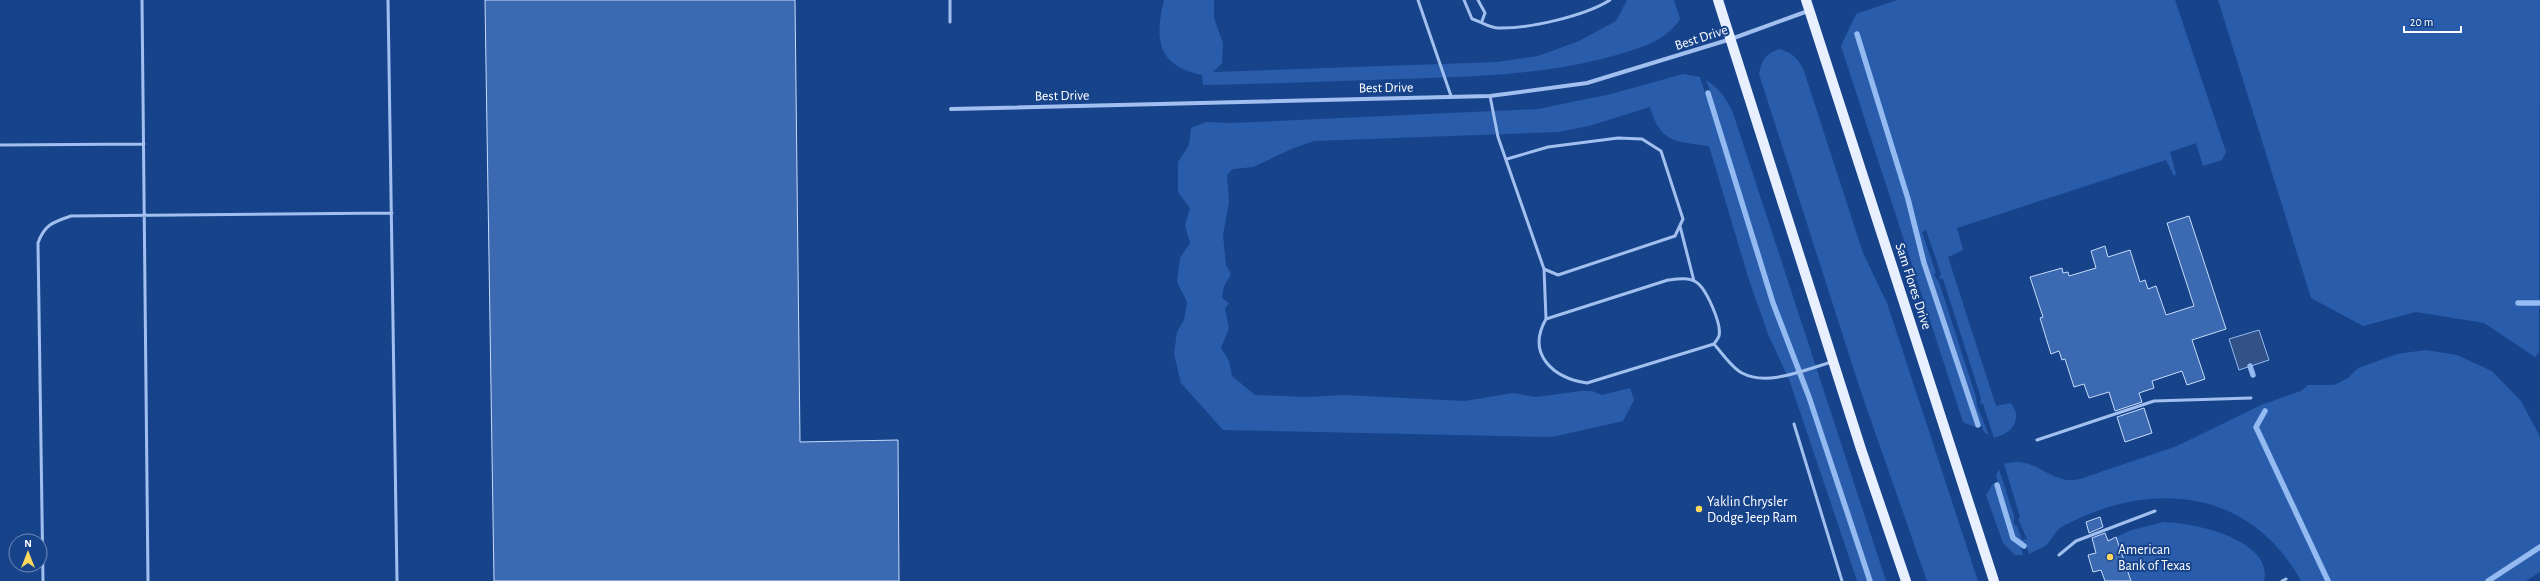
<svg xmlns="http://www.w3.org/2000/svg" width="2540" height="581" font-family="'Alegreya Sans',sans-serif">
<style>
.green{fill:#295caa}
.water{fill:#325287;stroke:#93baf1}
.lines{fill:none;stroke-linecap:round;stroke-linejoin:round}
.stream{stroke:#93baf1;stroke-width:5.5}
.building{fill:#3b6ab2;stroke:#c7dbfa}
.service{stroke:#a1c0ef;stroke-width:3}
.minor{stroke:#a1c0ef;stroke-width:4}
.primary{stroke:#e8f0ff;stroke-width:10}
.poi-dot{fill:#ffd95e;stroke:#17438b;stroke-width:1.5}
.labels{text-anchor:middle;stroke-width:4;stroke-linejoin:round;paint-order:stroke}
.street-label{font-size:14px;fill:#fff;stroke:#17438b}
.poi-label{font-size:14px;fill:#fff;stroke:#17438b;text-anchor:start}
</style>
<rect width="100%" height="100%" fill="#17438b"/>
<path class="green" d="M 1164,0 L 1214,0 L 1214,18 L 1223,43 L 1222,63 L 1213,72 L 1497,62 L 1538,56 L 1579,41 L 1616,21 L 1627,0 L 1674,0 L 1680,19 C 1664,43 1639,48 1613,56 C 1533,78 1452,77 1370,80 C 1314,82 1259,84 1203,85 L 1202,75 C 1158,66 1154,40 1164,0 Z
M 1897,0 L 2175,0 L 2226,152 L 2222,160 L 2203,166 L 2196,143 L 2170,152 L 2176,174 L 2174,176 L 2166,160 L 1957,228 L 1963,250 L 1948,257 L 1996,406 L 2011,403 L 2016,413 C 2017,428 2007,434 1994,438 L 1983,404 L 1980,403 L 1981,398 L 1943,279 L 1939,278 L 1941,274 L 1926,230 L 1922,232 L 1936,273 L 1934,275 L 1939,282 L 1976,397 L 1977,406 L 1989,435 L 1984,432 L 1978,417 L 1973,418 L 1977,428 L 1963,422 L 1841,46 L 1856,14 Z
M 2218,0 L 2540,0 L 2539,352 L 2535,357 L 2484,323 L 2416,312 L 2363,326 L 2311,298 Z
M 1779,49 C 1793,53 1798,58 1804,71 L 1863,253 L 1887,303 L 1978,581 L 1927,581 L 1860,389 L 1759,74 C 1762,60 1765,54 1779,49 Z
M 1683,74 L 1700,77 L 1707,100 L 1712,97 L 1706,80 C 1719,88 1727,99 1733,113 L 1886,581 L 1857,581 L 1790,382 L 1768,334 L 1749,280 L 1709,146 C 1675,141 1661,144 1650,107 L 1589,126 L 1558,132 L 1314,141 L 1294,148 L 1253,167 L 1233,169 L 1227,175 L 1229,202 L 1223,235 L 1226,265 L 1231,274 L 1224,286 L 1222,298 L 1229,303 L 1225,309 L 1229,328 L 1221,348 L 1229,361 L 1232,376 L 1255,395 L 1309,397 L 1343,395 L 1465,401 L 1513,393 L 1536,397 L 1581,391 L 1592,391 L 1602,395 L 1630,388 L 1634,400 L 1623,421 L 1552,437 L 1223,430 L 1181,383 L 1174,354 L 1177,332 L 1184,320 L 1187,302 L 1177,282 L 1180,258 L 1190,243 L 1185,225 L 1190,208 L 1178,192 L 1178,162 L 1189,145 L 1191,128 L 1206,122 L 1231,123 L 1538,109 L 1611,94 Z
M 2426,350 L 2457,355 L 2492,371 L 2521,401 L 2536,429 L 2540,437 L 2540,572 L 2526,581 L 2301,581 C 2250,488 2151,479 2063,526 C 2053,532 2052,541 2045,546 C 2040,549 2034,551 2029,554 L 2025,542 L 2020,544 L 2023,555 L 2015,555 L 2003,543 L 1986,495 L 1993,483 L 1996,491 L 2000,490 L 1996,476 L 1999,469 L 2014,516 L 2014,524 L 2017,526 L 2022,540 L 2027,539 L 2018,519 L 2020,517 L 2004,464 C 2037,454 2049,486 2080,479 L 2177,446 L 2261,405 L 2301,391 L 2308,385 L 2334,385 L 2348,378 L 2358,368 L 2397,354 Z
M 2163,522 C 2191,522 2274,539 2264,581 L 2128,581 L 2131,580 L 2116,537 L 2132,530 Z"/>
<path class="water" d="M 2259,330 L 2269,360 L 2239,370 L 2229,339 Z"/>
<g class="lines">
<path class="stream" d="M 1857,34 L 1908,199 L 1924,263 L 1978,425
M 1708,93 L 1773,303 L 1809,397 L 1870,581
M 2518,303 L 2540,303
M 2250,366 L 2253,375
M 2265,411 L 2256,427 L 2328,581
M 1997,485 L 2013,538 L 2024,546
M 2488,581 L 2540,547"/>
</g>
<path class="building" d="M 485,0 L 795,0 L 800,442 L 898,440 L 899,581 L 494,581 Z
M 2189,216 L 2226,329 L 2192,340 L 2205,379 L 2187,385 L 2182,371 L 2152,381 L 2154,388 L 2139,393 L 2142,402 L 2115,411 L 2109,392 L 2089,398 L 2084,384 L 2074,387 L 2065,359 L 2062,360 L 2059,351 L 2051,354 L 2040,318 L 2043,317 L 2030,277 L 2062,268 L 2063,273 L 2068,272 L 2069,276 L 2096,268 L 2091,251 L 2105,246 L 2108,257 L 2130,250 L 2140,282 L 2145,280 L 2148,289 L 2156,286 L 2166,315 L 2194,306 L 2167,223 Z
M 2144,408 L 2152,433 L 2125,442 L 2117,417 Z
M 2100,517 L 2103,527 L 2089,533 L 2086,522 Z
M 2105,533 L 2108,541 L 2116,537 L 2131,581 L 2105,581 L 2101,570 L 2093,572 L 2088,555 L 2096,553 L 2092,538 Z"/>
<g class="lines">
<path class="service" d="M 142,0 L 148,581
M 388,0 L 397,581
M 950,0 L 950,22
M 1418,0 L 1451,96
M 1464,0 L 1472,19 C 1480,21 1490,28 1498,28 C 1528,29 1585,16 1610,0
M 1478,0 L 1485,13 L 1482,21
M 1490,96 L 1498,137 L 1544,269 L 1558,275 L 1675,236 L 1683,219 L 1661,151 L 1642,139 L 1618,138 L 1548,147 L 1507,159
M 0,145 L 144,144
M 1680,226 L 1694,281
M 1544,269 L 1546,319
M 1714,344 C 1715,342 1718,339 1719,336 C 1722,324 1706,288 1696,282 C 1688,277 1677,279 1668,280 L 1546,319 C 1526,354 1553,378 1587,383 L 1714,344 C 1722,353 1732,368 1742,373 C 1768,387 1806,369 1832,362
M 1794,424 L 1842,581
M 2037,440 L 2154,401 L 2251,398
M 2059,555 L 2076,541 L 2155,511
M 43,581 L 38,243 C 44,225 53,222 71,216 L 392,213
M 2282,581 L 2286,579"/>
<path class="minor" d="M 951,109 L 1490,96 L 1587,83 L 1731,39 L 1808,11"/>
<path class="primary" d="M 1718,0 L 1861,449 L 1906,581
M 1806,0 L 1994,581"/>
</g>
<g class="poi-dot">
<circle cx="1699" cy="509" r="4"/>
<circle cx="2110" cy="557" r="4"/>
</g>
<g class="labels">
<g class="street-label">
<text transform="translate(1701 37) rotate(-18)" y="5">Best Drive</text>
<text transform="translate(1386 87) rotate(-1)" y="5">Best Drive</text>
<text transform="translate(1062 95) rotate(-1)" y="5">Best Drive</text>
<text transform="translate(1914 286) rotate(72)" y="5">Sam Flores Drive</text>
</g>
<g class="poi-label">
<text x="1707" y="506">Yaklin Chrysler<tspan x="1707" dy="16">Dodge Jeep Ram</tspan></text>
<text x="2118" y="554">American<tspan x="2118" dy="16">Bank of Texas</tspan></text>
</g>
</g>
<g transform="translate(28 553)"><circle r="19" fill="#17438b" stroke="#748eb9"/>
<path d="M0-3L7 15L0 10L-7 15Z" fill="#ffd95e"/>
<text y="-6" font-size="11" font-weight="bold" text-anchor="middle" fill="#ffffff">N</text>
</g>
<path d="M2404 26v6h57v-6" fill="none" stroke="#ffffff" stroke-width="2"/>
<text x="2410" y="26" font-size="12" fill="#ffffff" stroke="#17438b" stroke-width="3" paint-order="stroke">20 m</text>
</svg>
